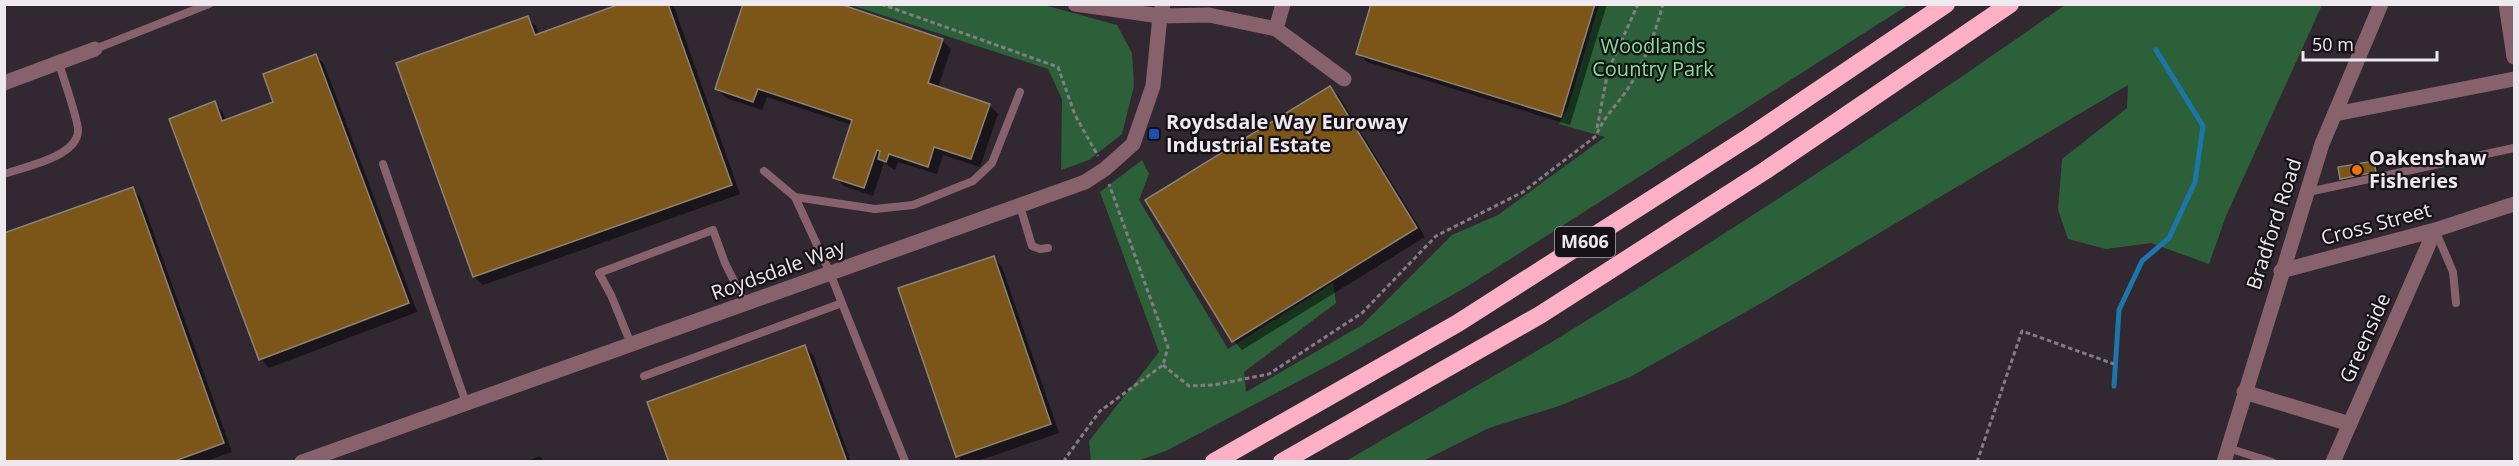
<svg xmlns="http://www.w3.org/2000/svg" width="2519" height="466" font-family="'Open Sans',sans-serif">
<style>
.green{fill:#2c6038}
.shadow{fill:#0007}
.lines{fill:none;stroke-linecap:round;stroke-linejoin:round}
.stream{stroke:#1c76a9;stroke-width:5}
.building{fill:#7c5518;stroke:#8c8377;stroke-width:1.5}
.path{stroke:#847c85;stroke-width:3;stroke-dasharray:4.5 3;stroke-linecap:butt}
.service{stroke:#87616b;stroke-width:8}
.minor{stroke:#87616b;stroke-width:15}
.tertiary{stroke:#87616b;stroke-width:15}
.motorway{stroke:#fbb0c5;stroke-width:18}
.transit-dot{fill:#1a4fb4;stroke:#161217;stroke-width:2}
.food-dot{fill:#e8710a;stroke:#161217;stroke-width:2}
.labels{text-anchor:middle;stroke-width:4.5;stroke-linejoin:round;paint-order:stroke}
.shield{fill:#161217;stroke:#ada8ae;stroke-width:1.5}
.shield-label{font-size:18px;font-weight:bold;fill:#eee9ef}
.park-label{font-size:20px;fill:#81e294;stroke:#161217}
.poi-label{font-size:20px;font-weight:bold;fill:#eee9ef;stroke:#161217;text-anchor:start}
.street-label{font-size:20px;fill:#eee9ef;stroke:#161217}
</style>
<rect width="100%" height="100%" fill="#312832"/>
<path class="green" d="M 851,5 L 1044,5 L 1117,25 L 1132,53 L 1134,86 L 1122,134 L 1089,160 L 1061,170 L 1062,99 L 1048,69 Z
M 1599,5 L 1908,5 L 1468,286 L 1337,361 L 1166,451 L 1137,461 L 1091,461 L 1089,441 L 1159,352 L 1100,192 L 1142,160 L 1149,174 L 1139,200 L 1228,349 L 1333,283 L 1336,303 L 1244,372 L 1246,392 L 1362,325 L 1452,235 L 1498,215 L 1605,137 L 1559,124 L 1568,107 Z
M 2065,5 L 2322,5 L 2226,216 L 2209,264 L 2151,243 L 2106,249 L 2068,239 L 2058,210 L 2062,159 L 2127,108 L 2128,85 L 1765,301 L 1630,377 L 1559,406 L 1489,428 L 1423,461 L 1346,461 C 1424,415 1504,372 1581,324 C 1745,222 1907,116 2065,5 Z"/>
<path class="shadow" d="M 625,4 L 673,4 L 740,194 L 483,285 L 474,277 L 527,18 L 536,26 L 539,35 Z
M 1373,4 L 1607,4 L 1570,125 L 1367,62 L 1358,53 Z
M 942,40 L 951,49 L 938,88 L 989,105 L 998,114 L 980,167 L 943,155 L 937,174 L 898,162 L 895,170 L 884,163 L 873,196 L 844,186 L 835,177 L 852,125 L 767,97 L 762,110 L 726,98 L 717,89 Z
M 315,55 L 324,64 L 417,312 L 269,368 L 261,359 L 214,103 L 223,112 L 226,121 L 275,103 Z
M 1330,88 L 1339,96 L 1425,237 L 1242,350 L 1234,341 L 1147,201 Z
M 2373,163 L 2378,167 L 2379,177 L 2346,183 L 2342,178 Z
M 132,189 L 141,198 L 232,452 L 204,462 L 8,462 Z
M 994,258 L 1002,267 L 1059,433 L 975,462 L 963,462 L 957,456 Z
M 804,347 L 813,355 L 851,462 L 671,462 Z
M 540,456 L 545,462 L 525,462 Z"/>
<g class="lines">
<path class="stream" d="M 2114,386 L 2119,310 L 2142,261 L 2169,238 L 2195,182 L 2203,126 L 2156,50"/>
</g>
<path class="building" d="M 620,4 L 668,4 L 732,185 L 473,277 L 396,63 L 528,16 L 535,35 Z
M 743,4 L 840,4 L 943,39 L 928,83 L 990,104 L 971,159 L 934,147 L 928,167 L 889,154 L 886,162 L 878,159 L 880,151 L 877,150 L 864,188 L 833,178 L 852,120 L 758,89 L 753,102 L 715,89 Z
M 1371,4 L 1595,4 L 1561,117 L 1356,54 Z
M 316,54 L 409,303 L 259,360 L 169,119 L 215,101 L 222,121 L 273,102 L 263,74 Z
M 1330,86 L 1417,228 L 1232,342 L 1145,200 Z
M 2374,161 L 2376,172 L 2340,179 L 2338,167 Z
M 133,187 L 224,443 L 172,462 L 6,462 L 4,456 L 4,233 Z
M 994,256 L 1051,424 L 956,457 L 898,288 Z
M 805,345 L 847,462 L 669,462 L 647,402 Z"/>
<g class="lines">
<path class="path" d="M 881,4 L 1058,67 L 1075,115 L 1098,156
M 1597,128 L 1608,71 L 1638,4
M 1163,365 L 1189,386 L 1214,385 L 1269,374 L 1362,313 L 1436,236 L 1523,192 L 1596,136 C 1603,118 1616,106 1627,90 C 1644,64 1655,34 1663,4
M 1066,462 L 1065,459 L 1100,411 L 1163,365 L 1168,347 L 1109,184
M 1977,462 L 2022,331 L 2114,364"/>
<path class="service" d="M 95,49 L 209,4
M 383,164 L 466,403
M 764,171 L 795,197 L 830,273 L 905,461
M 4,174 C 24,167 77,157 78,131 C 79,121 62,75 59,63
M 2308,192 L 2514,148
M 795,197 L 875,209 L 913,205 L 973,181 L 992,163 L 1020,92
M 1020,206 L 1032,246 L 1040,249 L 1048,248
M 2436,232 L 2453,272 L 2456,303
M 631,344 L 611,295 L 599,273 L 713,230 L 725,263 L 745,303
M 644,376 L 842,303
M 2228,448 L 2272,462"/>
<path class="minor" d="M 1075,4 L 1160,16 L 1209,15 L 1276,29 L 1344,79
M 1276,29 L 1283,4
M 4,83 L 95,49
M 2335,114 L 2514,79
M 2281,271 L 2435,230 L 2514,204
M 2244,392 L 2350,424
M 302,462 L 1085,182 L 1105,169 L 1133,144 L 1153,86 L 1160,16 L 1163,4
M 2333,462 L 2435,230"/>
<path class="tertiary" d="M 2506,4 L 2514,57
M 2224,462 L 2322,144 L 2381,4"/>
<path class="motorway" d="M 1214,462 L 1458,323 L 1749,137 L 1946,4
M 1282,462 L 1540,315 L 1766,170 L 2010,4"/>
</g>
<rect class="transit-dot" x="1148" y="128" width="12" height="12" rx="3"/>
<circle class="food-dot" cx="2357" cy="170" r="6"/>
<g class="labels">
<rect class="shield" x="1555" y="227" width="60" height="30" rx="4.5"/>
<g class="shield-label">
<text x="1585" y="248">M606</text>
</g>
<g class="park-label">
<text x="1653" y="53">Woodlands<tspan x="1653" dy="23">Country Park</tspan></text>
</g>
<g class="poi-label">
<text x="1166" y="129">Roydsdale Way Euroway<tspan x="1166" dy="23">Industrial Estate</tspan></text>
<text x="2369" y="165">Oakenshaw<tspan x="2369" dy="23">Fisheries</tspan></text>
</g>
<g class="street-label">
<text transform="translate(2274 224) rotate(-72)" y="7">Bradford Road</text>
<text transform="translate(2376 224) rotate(-15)" y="7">Cross Street</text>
<text transform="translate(778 270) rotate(-20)" y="7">Roydsdale Way</text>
<text transform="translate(2365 338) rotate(-66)" y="7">Greenside</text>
</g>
</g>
<rect width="2519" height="466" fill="none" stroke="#eee9ef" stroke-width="12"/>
<path d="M2303 51v9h134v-9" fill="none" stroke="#eee9ef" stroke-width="3"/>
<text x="2312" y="51" font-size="18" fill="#eee9ef" stroke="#161217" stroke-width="4.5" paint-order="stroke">50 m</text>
</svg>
